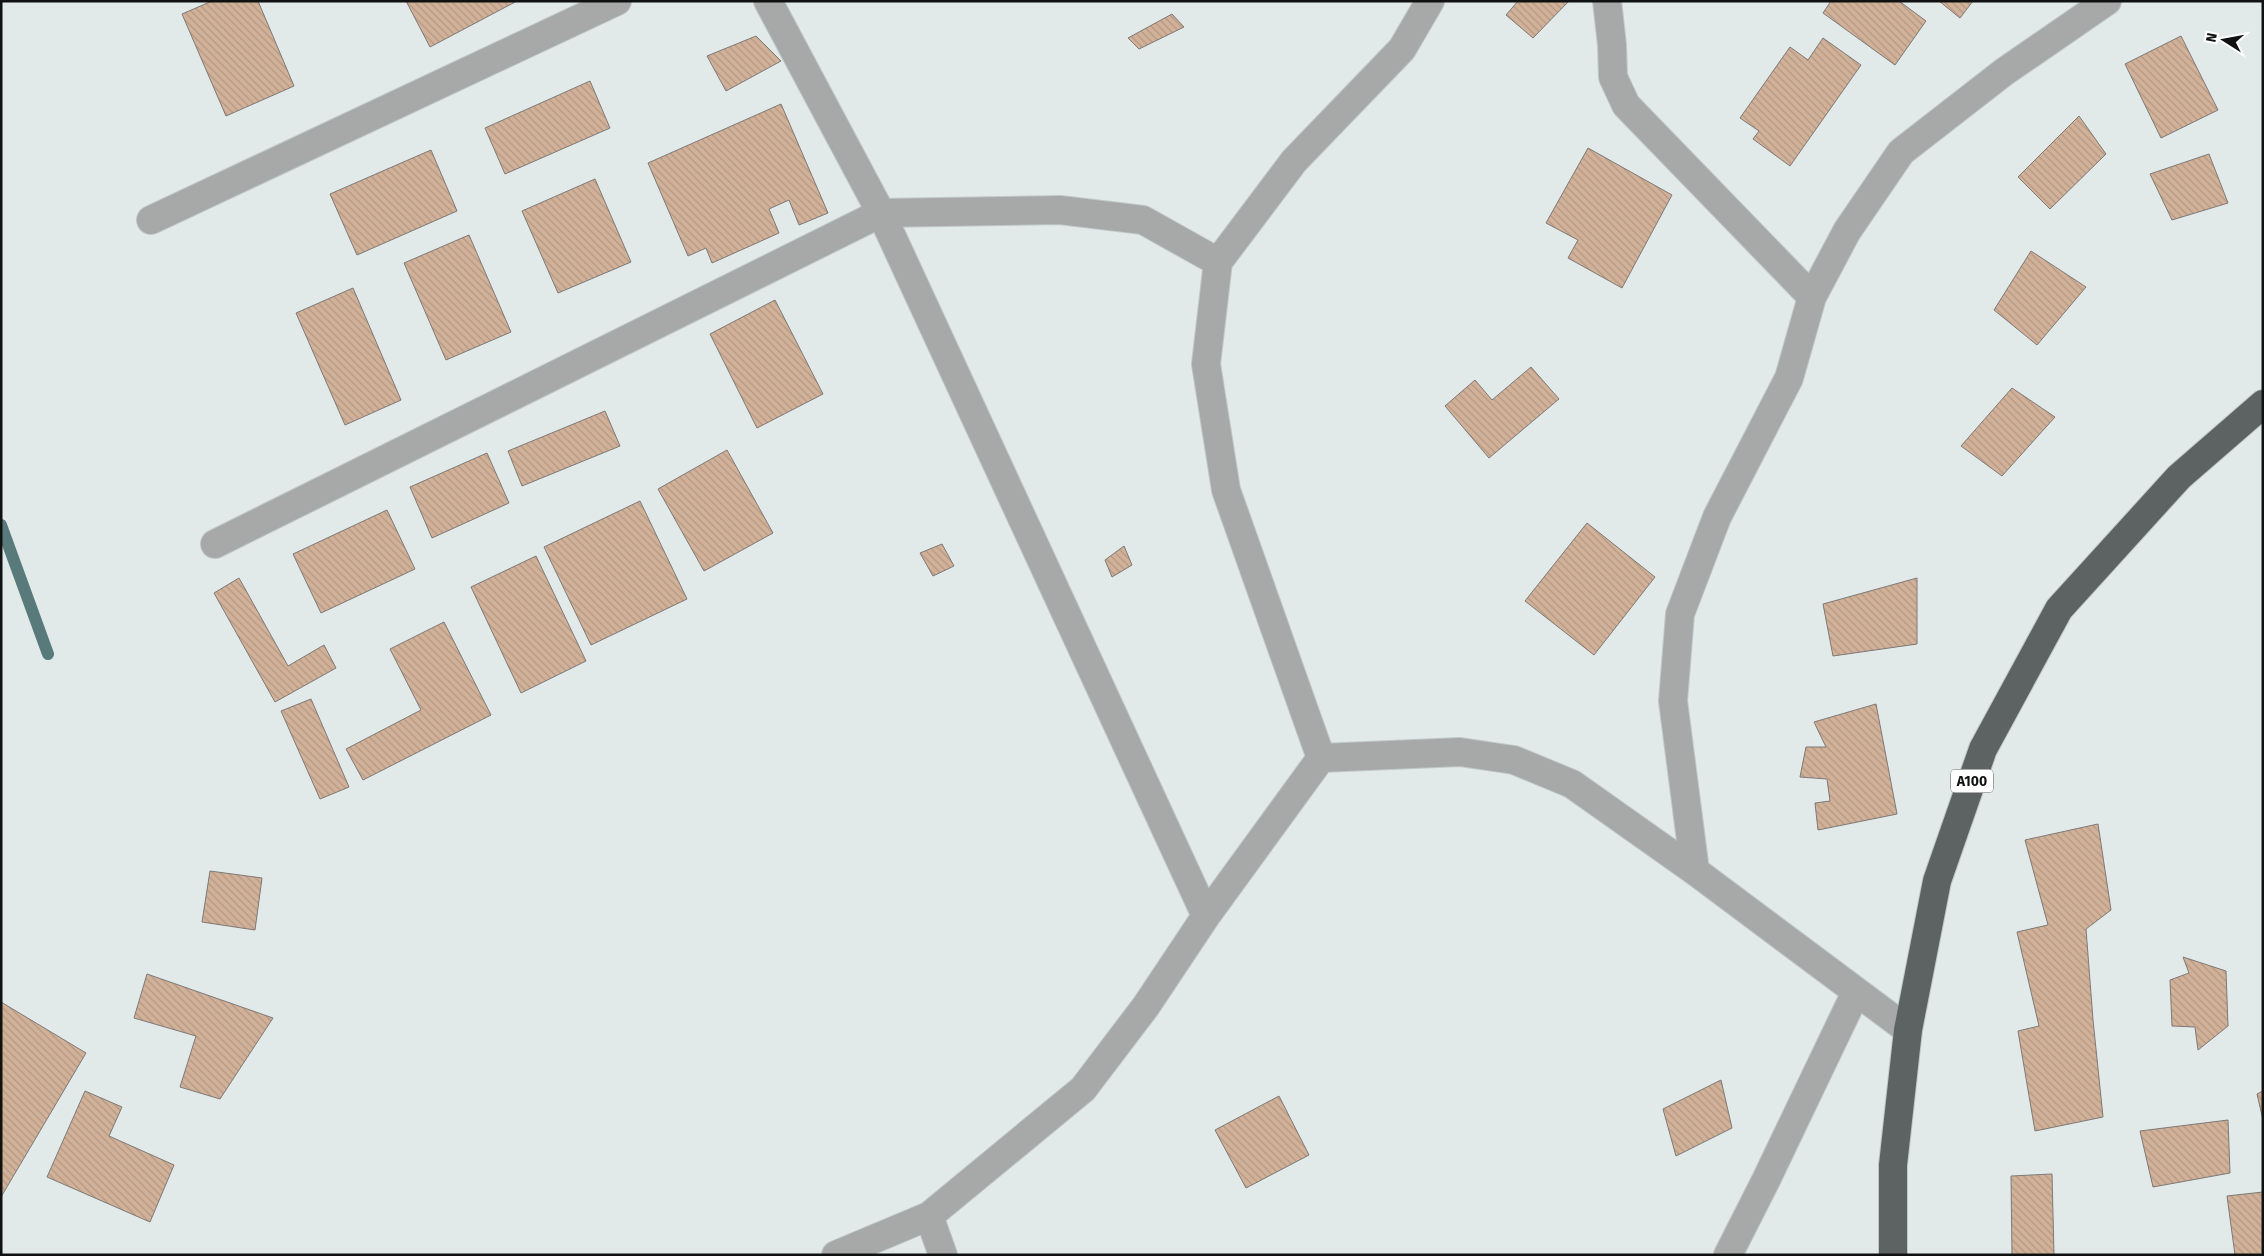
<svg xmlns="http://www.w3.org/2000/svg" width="2264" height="1256" font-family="'Fira Sans',sans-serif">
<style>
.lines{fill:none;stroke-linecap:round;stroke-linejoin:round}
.stream{stroke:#587a7a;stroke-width:12}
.building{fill:url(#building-back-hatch);stroke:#7d7976}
.street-casing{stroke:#c0c7c7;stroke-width:30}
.highway-casing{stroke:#c0c7c7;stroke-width:30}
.street{stroke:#a7a9a9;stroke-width:28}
.highway{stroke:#5d6363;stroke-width:28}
.labels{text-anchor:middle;stroke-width:4;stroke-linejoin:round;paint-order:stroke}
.shield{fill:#fff;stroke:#585959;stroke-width:1}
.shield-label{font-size:14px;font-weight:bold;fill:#101212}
</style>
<defs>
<pattern id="building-back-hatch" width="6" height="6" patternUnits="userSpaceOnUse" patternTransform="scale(1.25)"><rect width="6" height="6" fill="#d2b199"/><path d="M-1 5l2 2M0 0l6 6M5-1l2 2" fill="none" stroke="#b39783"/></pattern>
</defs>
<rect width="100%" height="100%" fill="#e2e9e9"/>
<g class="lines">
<path class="stream" d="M 1,525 L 48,654"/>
</g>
<path class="building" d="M 212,1 L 258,1 L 294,86 L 226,116 L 182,14 Z
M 406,1 L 517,1 L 430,47 Z
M 1518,1 L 1569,1 L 1533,38 L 1506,15 Z
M 1831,1 L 1899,1 L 1926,21 L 1895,65 L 1823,13 Z
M 1939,1 L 1973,1 L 1960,18 Z
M 1172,14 L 1184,27 L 1139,49 L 1128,38 Z
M 756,36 L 781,61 L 726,91 L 707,56 Z
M 2181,36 L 2218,110 L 2161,138 L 2125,64 Z
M 1823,38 L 1861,65 L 1790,166 L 1753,139 L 1759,131 L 1740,118 L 1790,47 L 1808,60 Z
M 590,81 L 610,128 L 505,174 L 485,128 Z
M 781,104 L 828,213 L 799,225 L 789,200 L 769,209 L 779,233 L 712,263 L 706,248 L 688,256 L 648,163 Z
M 2079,116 L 2106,154 L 2050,209 L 2018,177 Z
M 1588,148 L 1672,195 L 1622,288 L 1568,258 L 1578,240 L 1546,223 Z
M 431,150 L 457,211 L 357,255 L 330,194 Z
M 2209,154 L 2228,203 L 2172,220 L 2150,174 Z
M 595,179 L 631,262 L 558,293 L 522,211 Z
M 469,235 L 511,332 L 446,360 L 404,263 Z
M 2031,251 L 2086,287 L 2037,345 L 1994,310 Z
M 353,288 L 401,400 L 345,425 L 296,313 Z
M 775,300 L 823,394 L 757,428 L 710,334 Z
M 1531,367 L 1559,399 L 1489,458 L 1445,406 L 1475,380 L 1492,400 Z
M 2012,388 L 2055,417 L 2002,476 L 1961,446 Z
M 605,411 L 620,446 L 522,486 L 508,451 Z
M 727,450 L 773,533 L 704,571 L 658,489 Z
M 487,453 L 509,503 L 432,538 L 410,487 Z
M 640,501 L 687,599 L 591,645 L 544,547 Z
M 387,510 L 415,569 L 321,613 L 293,554 Z
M 1587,523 L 1655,577 L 1594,655 L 1525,601 Z
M 942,544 L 954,566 L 933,576 L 920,553 Z
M 1124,546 L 1132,565 L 1112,577 L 1105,560 Z
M 536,556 L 586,661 L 521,693 L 471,587 Z
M 239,578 L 288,666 L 324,645 L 336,668 L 275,702 L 214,593 Z
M 1917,578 L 1917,644 L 1833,656 L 1823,604 Z
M 444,622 L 491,715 L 363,780 L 346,749 L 421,710 L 390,649 Z
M 311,699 L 349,787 L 320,799 L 281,711 Z
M 1876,704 L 1897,814 L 1818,830 L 1815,803 L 1830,801 L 1827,779 L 1800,777 L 1806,747 L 1826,747 L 1814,722 Z
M 2098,824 L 2111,910 L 2086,929 L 2093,1020 L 2103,1117 L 2035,1131 L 2018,1031 L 2039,1026 L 2017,932 L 2048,925 L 2025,840 Z
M 210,871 L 262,878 L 255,930 L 202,922 Z
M 2183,957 L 2226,971 L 2228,1026 L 2198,1050 L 2195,1027 L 2172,1026 L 2170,980 L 2189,973 Z
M 147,974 L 273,1018 L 220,1099 L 180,1087 L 196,1036 L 134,1018 Z
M 1,1002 L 86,1053 L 1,1197 Z
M 1721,1080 L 1732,1128 L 1676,1156 L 1663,1109 Z
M 85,1091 L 122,1107 L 109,1136 L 174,1165 L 150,1222 L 47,1177 Z
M 2263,1091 L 2263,1120 L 2257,1094 Z
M 1279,1096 L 1309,1155 L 1246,1188 L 1215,1130 Z
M 2228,1120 L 2230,1173 L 2153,1187 L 2140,1131 Z
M 2052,1174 L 2054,1255 L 2012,1255 L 2011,1176 Z
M 2263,1192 L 2263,1255 L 2235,1255 L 2227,1196 Z"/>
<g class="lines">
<g class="street-casing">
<path id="street" d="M 768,1 L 881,213 L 1206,916
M 1607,1 L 1612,45 L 1613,77 L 1626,105 L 1812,297 L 1789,378 L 1717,517 L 1680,614 L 1673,701 L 1695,871
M 151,220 L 617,1
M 1812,297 L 1847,231 L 1901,152 L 2004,72 L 2107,1
M 215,544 L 881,213 L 1060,210 L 1143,220 L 1218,262
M 1321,758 L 1226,490 L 1206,364 L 1218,262 L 1294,161 L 1402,49 L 1430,1
M 929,1216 L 943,1255
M 836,1255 L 929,1216 L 1083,1089 L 1146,1006 L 1206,916 L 1321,758 L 1460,752 L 1514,760 L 1572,784 L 1695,871 L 1908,1030
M 1728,1255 L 1766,1180 L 1856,992"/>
</g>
<g class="highway-casing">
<path id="highway" d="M 1893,1255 L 1893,1165 L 1908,1030 L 1937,881 L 1983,749 L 2059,609 L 2179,477 L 2263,404"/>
</g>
<use href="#street" class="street"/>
<use href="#highway" class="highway"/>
</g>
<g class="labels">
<rect class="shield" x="1951" y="769.5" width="42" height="23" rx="4"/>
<g class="shield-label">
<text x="1972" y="786">A100</text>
</g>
</g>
<rect width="2264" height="1256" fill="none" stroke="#101212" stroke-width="5"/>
<g transform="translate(2224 40) rotate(281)" stroke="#ffffff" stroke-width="4" paint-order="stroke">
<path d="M0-4L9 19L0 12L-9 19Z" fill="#101212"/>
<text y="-8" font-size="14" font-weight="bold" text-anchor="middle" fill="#101212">N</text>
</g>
</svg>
